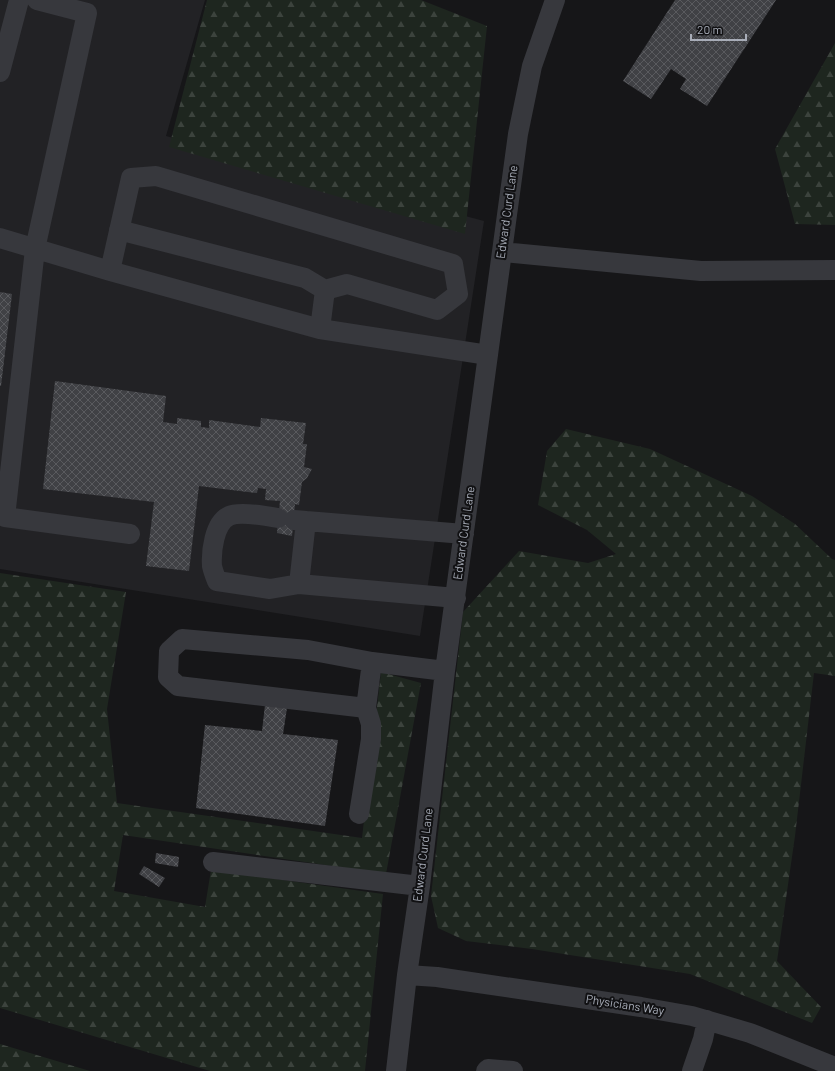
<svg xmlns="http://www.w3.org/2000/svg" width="835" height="1071" font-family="Barlow,sans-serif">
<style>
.built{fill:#222225}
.forest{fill:url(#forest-firs)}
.building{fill:url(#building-cross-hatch)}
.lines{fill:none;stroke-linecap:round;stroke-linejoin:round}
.minor{stroke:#37383d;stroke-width:20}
.labels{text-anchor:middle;stroke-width:4;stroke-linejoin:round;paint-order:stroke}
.street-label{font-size:12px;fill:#a8adb8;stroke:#111113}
</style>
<defs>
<pattern id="forest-firs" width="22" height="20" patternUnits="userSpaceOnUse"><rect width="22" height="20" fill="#1e261f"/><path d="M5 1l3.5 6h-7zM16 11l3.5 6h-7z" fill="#3c433d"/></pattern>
<pattern id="building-cross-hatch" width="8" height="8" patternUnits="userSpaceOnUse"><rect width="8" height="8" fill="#404145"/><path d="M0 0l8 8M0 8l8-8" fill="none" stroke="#595a5e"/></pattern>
</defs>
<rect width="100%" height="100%" fill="#161618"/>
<path class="built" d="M 0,0 L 205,0 L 166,136 L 484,221 L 420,636 L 0,569 Z"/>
<path class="forest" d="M 207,0 L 421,0 L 487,26 L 465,234 L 169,147 Z
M 835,43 L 835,225 L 795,224 L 775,149 Z
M 566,429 L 650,449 L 752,496 L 795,524 L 832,559 L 835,560 L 835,676 L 814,673 L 795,836 L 777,961 L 821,1007 L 812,1023 L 690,974 L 532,949 L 466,941 L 438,928 L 431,896 L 463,612 L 519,551 L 588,563 L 616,554 L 587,530 L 538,505 L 547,451 Z
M 0,573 L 126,592 L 107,709 L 117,803 L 362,838 L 381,672 L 421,683 L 386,874 L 123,835 L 114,891 L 205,907 L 211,870 L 383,894 L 365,1071 L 210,1071 L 0,1008 Z
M 0,1044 L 90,1071 L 0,1071 Z"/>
<path class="building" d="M 675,0 L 776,0 L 707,106 L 680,89 L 686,79 L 671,69 L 651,99 L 623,81 Z
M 0,292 L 12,294 L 1,386 L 0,386 Z
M 55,381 L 166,396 L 163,422 L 177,424 L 177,418 L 201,421 L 201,427 L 209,428 L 209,420 L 260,427 L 261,418 L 306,423 L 303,444 L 307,444 L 304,467 L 312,469 L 307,478 L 302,482 L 299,505 L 295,504 L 292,536 L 277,533 L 280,501 L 265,500 L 266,489 L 258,488 L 257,493 L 199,486 L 189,571 L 146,566 L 154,502 L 43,489 Z
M 265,705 L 287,708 L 283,734 L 338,740 L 325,826 L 196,808 L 205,725 L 262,731 Z
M 156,853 L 179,857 L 178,867 L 155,863 Z
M 144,866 L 165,878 L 159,887 L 139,874 Z"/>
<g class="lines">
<path class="minor" d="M 37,0 L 87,13 L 35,249 L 5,517 L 130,534
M 0,72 L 19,0
M 119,230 L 305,278 L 325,290
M 0,238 L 110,271 L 320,329 L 488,355
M 502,252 L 701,271 L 835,270
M 110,271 L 131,178 L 156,176 L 453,264 L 458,294 L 437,310 L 347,284 L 325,290 L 320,329
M 278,518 C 267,516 239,511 229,516 C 214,523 211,552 212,566 C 213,571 215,576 217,581 L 270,589 L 299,584 L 456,598
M 294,520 L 464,534
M 299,584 L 306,521
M 366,708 L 178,686 L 168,677 L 169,651 L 182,639 L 308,650 L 372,662
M 359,814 L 371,739 L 371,724 L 366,708 L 372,662 L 445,671
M 213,862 L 420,886
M 407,975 L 437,977 L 641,1007 L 692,1016 L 750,1033 L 835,1067
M 396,1071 L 407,975 L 420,886 L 445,671 L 518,134 L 532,66 L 555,0
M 486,1071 L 488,1069 L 513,1071
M 692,1071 L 703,1039 L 707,1020"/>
</g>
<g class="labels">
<g class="street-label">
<text transform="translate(507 212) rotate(-82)" y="4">Edward Curd Lane</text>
<text transform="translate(464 533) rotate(-82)" y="4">Edward Curd Lane</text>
<text transform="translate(423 855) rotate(-83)" y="4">Edward Curd Lane</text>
<text transform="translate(625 1005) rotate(9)" y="4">Physicians Way</text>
</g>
</g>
<path d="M691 34v6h55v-6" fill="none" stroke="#a8adb8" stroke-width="2"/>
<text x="697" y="34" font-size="12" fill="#a8adb8" stroke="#111113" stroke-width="3" paint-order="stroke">20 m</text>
</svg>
